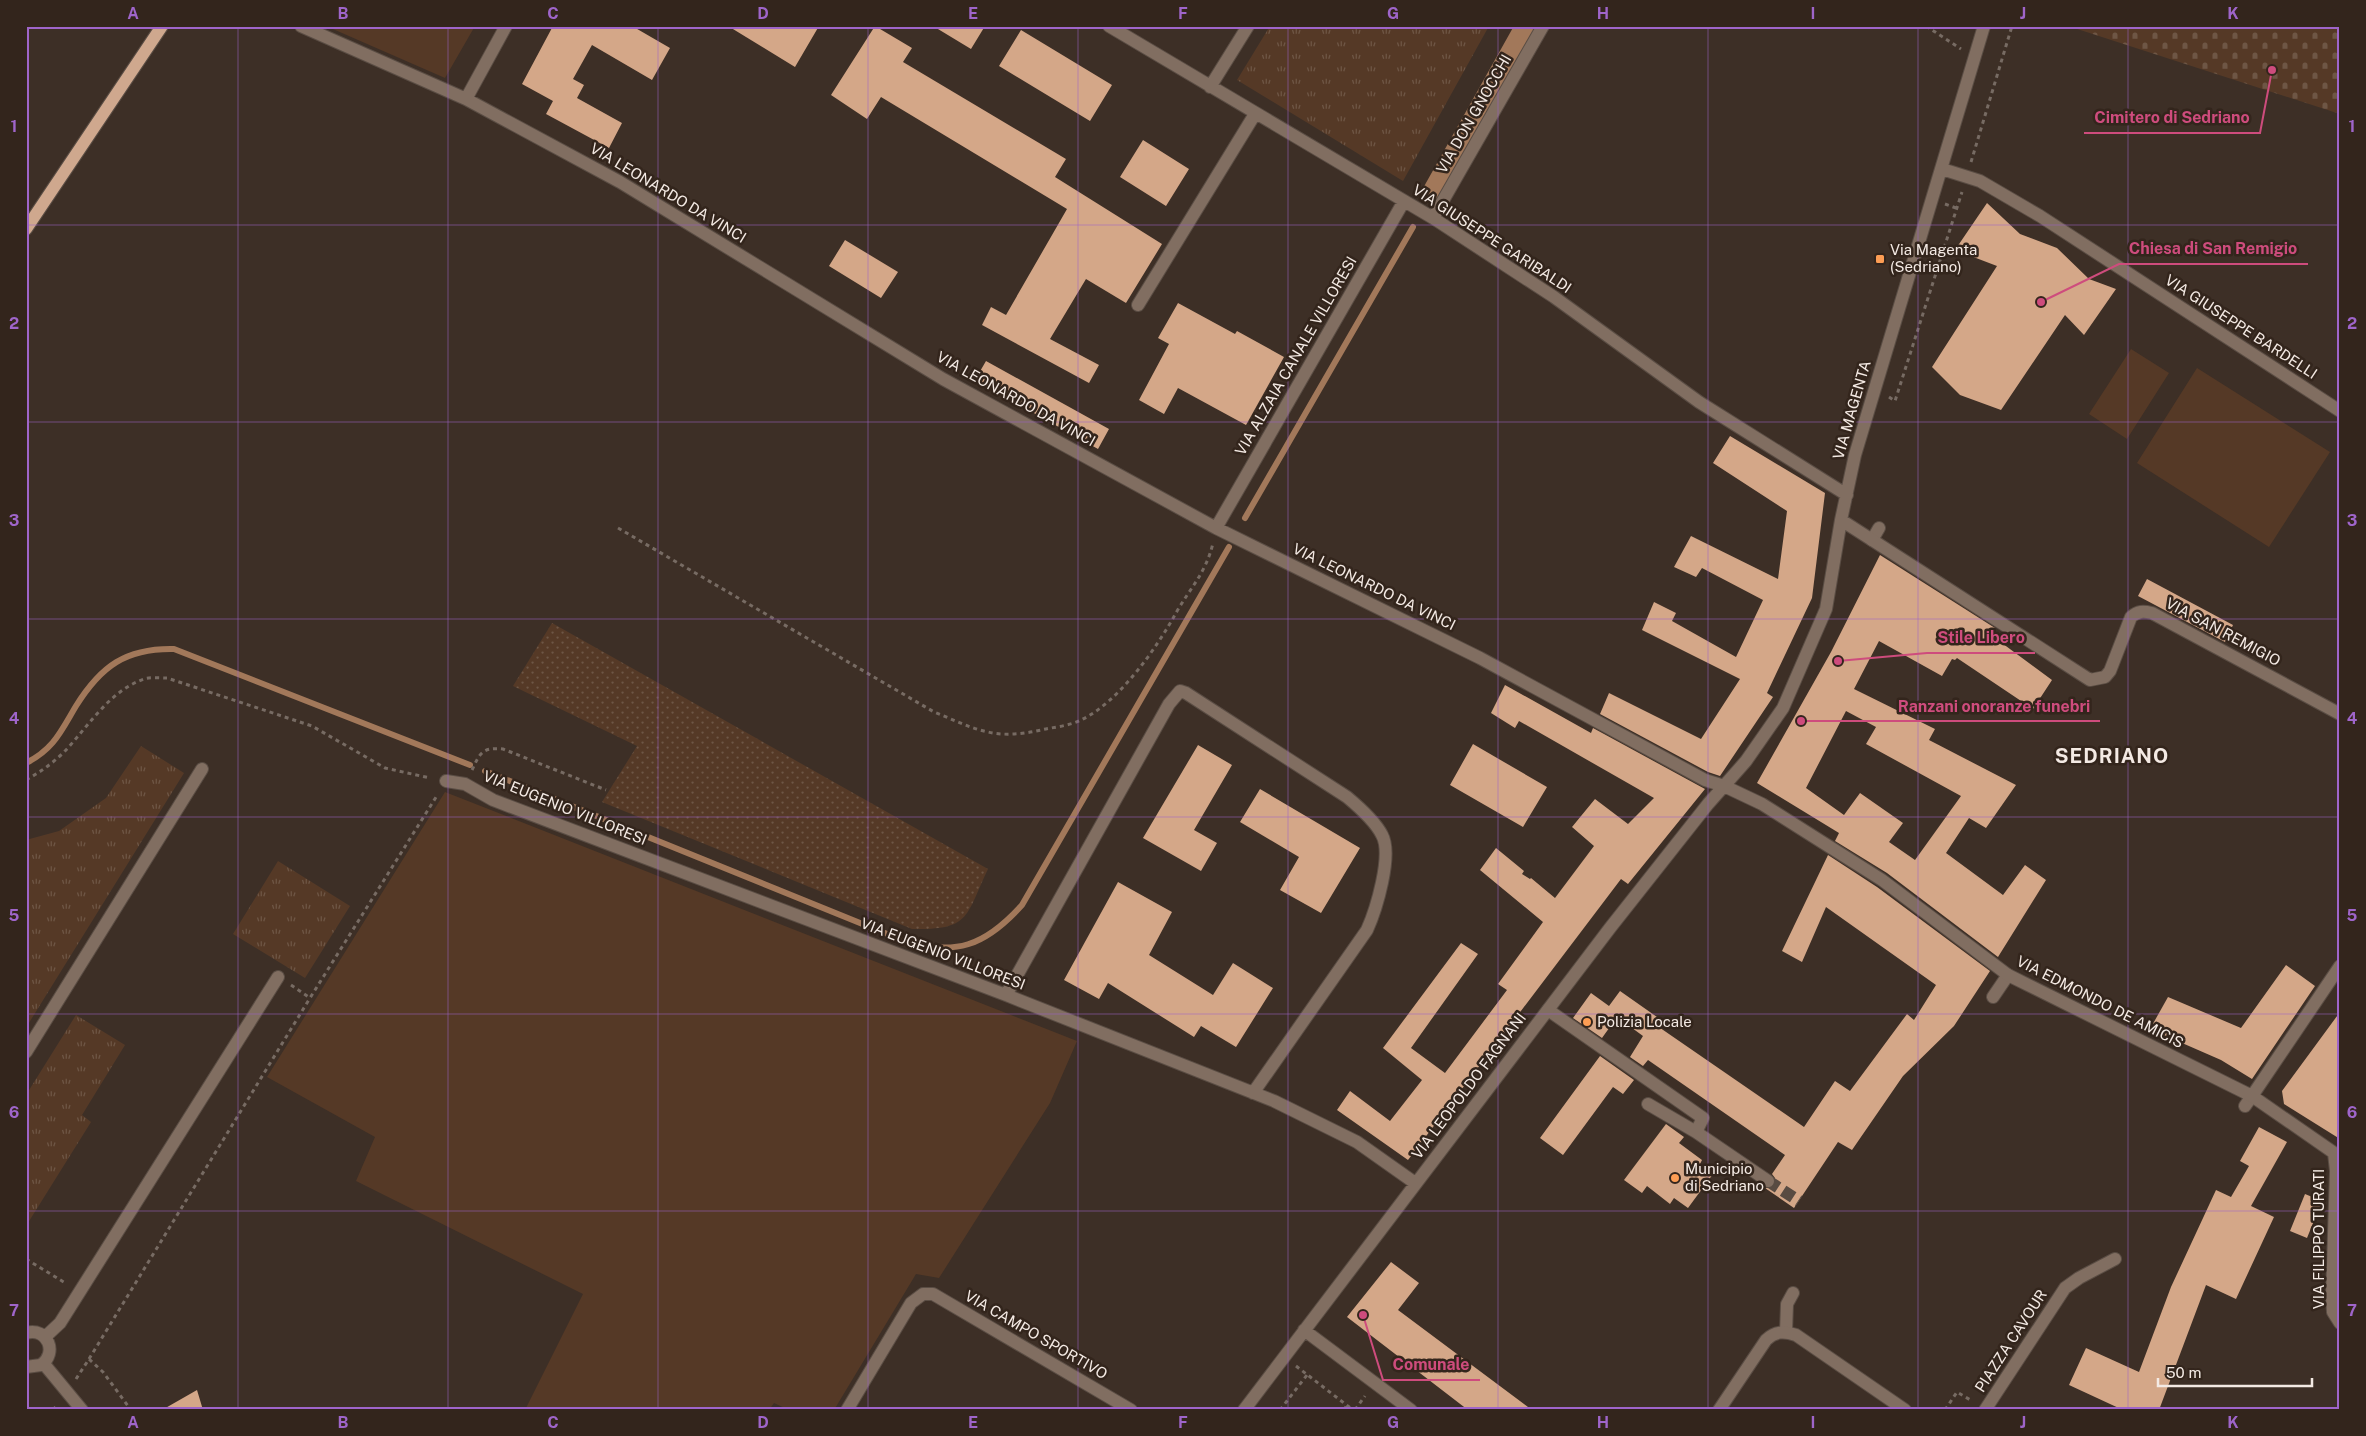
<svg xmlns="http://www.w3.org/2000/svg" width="2366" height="1436" font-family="'Public Sans',sans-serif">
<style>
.grass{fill:url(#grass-tufts)}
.cemetery{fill:url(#cemetery-stones)}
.park{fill:#553926}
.garden{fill:url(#garden-dots)}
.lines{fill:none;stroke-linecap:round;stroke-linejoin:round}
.stream{stroke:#a2785a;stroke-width:6}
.canal{stroke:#a2785a;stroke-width:21}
.building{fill:#d4a788;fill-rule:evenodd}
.pedestrian-tunnel{stroke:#584b42;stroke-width:12;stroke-dasharray:12 6;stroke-linecap:butt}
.pedestrian-casing{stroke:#5a4d44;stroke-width:14}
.minor-casing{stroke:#5a4d44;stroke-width:14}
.primary-casing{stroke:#5a4d44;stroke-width:14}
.path{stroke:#776b63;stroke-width:3;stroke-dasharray:4 4;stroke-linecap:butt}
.pedestrian{stroke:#816e61;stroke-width:12}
.minor{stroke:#816e61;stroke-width:12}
.primary{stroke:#cfa88e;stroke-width:12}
.grid{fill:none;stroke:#9f65ca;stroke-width:1;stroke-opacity:0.55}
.poi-dot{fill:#fd9d54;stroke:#33251c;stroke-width:2}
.labels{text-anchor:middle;stroke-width:5;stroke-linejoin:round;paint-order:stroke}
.street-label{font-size:15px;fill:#f4eae4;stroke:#33251c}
.poi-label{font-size:15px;fill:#f4eae4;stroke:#33251c;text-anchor:start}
.district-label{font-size:20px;font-weight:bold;letter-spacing:1px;fill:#f4eae4;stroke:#33251c}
.leader{fill:none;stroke:#ce4c7d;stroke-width:2}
.callout-dot{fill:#ce4c7d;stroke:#33251c;stroke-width:2}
.callout-label{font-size:16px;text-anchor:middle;font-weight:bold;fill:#ce4c7d;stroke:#33251c;stroke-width:5;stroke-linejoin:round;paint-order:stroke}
.neatline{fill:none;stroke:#9f65ca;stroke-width:2}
.grid-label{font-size:16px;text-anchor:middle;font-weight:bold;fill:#9f65ca}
</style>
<defs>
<pattern id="grass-tufts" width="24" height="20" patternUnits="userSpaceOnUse" patternTransform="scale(1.25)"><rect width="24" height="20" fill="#553926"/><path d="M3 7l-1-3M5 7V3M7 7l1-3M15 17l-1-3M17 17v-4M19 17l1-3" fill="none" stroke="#6e5645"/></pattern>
<pattern id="cemetery-stones" width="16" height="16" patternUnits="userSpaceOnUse" patternTransform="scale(1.25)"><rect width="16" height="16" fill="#553926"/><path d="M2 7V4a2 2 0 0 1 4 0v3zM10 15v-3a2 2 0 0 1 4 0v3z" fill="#6e5645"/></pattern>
<pattern id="garden-dots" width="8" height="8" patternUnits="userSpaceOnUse" patternTransform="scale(1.25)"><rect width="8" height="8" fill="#553926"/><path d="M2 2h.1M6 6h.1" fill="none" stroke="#6e5645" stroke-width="1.8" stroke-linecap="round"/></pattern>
</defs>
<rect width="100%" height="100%" fill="#3d2f26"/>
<path class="grass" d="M 1270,26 L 1489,26 L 1403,181 L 1237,80 Z
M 141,746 L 184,773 L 27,1026 L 26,840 L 59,831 L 106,798 Z
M 278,861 L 350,906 L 305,978 L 233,934 Z
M 76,1015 L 125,1045 L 82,1115 L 91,1122 L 26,1226 L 26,1095 Z"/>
<path class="cemetery" d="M 2068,26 L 2340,26 L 2340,114 Z"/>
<path class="park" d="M 326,26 L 475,26 L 445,78 Z
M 2131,349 L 2169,373 L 2127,439 L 2089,414 Z
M 2197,368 L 2330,452 L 2269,547 L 2137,463 Z
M 445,792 L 1077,1041 L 1050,1103 L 939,1278 L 916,1274 L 834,1410 L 789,1410 L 774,1403 L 769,1410 L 525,1410 L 583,1294 L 356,1181 L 375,1137 L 267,1077 Z"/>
<path class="garden" d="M 552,623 L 988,869 C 965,917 971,930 912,929 L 602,802 L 637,746 L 513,686 Z"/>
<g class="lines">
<path class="stream" d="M 1245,518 L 1413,227
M 26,763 C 54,749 61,731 76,706 C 101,666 126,648 174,649 L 470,765
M 485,771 L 902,940 C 955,957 985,946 1022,905 L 1229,547"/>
<path class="canal" d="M 1433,192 L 1526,26"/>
</g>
<path class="building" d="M 553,26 L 632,26 L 670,48 L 652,80 L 592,45 L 573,79 L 584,85 L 577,98 L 622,123 L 609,148 L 546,114 L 553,101 L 522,84 Z
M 728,26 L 819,26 L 795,67 Z
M 875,26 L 912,48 L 903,62 L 1066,159 L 1055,177 L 1162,244 L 1126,303 L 1086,279 L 1050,339 L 1099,365 L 1089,383 L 982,325 L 991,307 L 1006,315 L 1067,209 L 881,97 L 867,119 L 831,95 Z
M 933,26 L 985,26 L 971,49 Z
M 1021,30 L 1112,85 L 1090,121 L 999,66 Z
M 1143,140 L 1189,169 L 1166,206 L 1120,177 Z
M 1987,203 L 2020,234 L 2057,248 L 2089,279 L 2116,289 L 2084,335 L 2065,315 L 2001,410 L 1960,395 L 1932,367 L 1997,266 L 1955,250 Z
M 845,240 L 898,272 L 881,298 L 829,266 Z
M 1178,303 L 1235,334 L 1237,331 L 1284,357 L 1246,425 L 1178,388 L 1164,414 L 1139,400 L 1169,344 L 1158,338 Z
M 986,361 L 1109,429 L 1098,449 L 975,380 Z
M 1730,436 L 1825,493 L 1812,598 L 1767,693 L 1773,697 L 1720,776 L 1708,772 L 1600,714 L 1609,693 L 1701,739 L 1740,679 L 1642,630 L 1654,602 L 1676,613 L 1672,621 L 1736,657 L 1763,600 L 1702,568 L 1696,577 L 1674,567 L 1691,536 L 1778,579 L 1787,511 L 1713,463 Z
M 1880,555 L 1995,628 L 1991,635 L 2052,680 L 2033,709 L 1957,658 L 1955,660 L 1952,659 L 1942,676 L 1879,641 L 1854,689 L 1935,729 L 1929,740 L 2016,785 L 1986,828 L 1969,818 L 1946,853 L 2003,895 L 2025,865 L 2046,880 L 1998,957 L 1887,873 L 1835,841 L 1839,833 L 1757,783 L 1831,652 ZM 1846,711 L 1876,727 L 1866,744 L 1961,796 L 1915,860 L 1889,842 L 1903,823 L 1860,793 L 1844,815 L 1806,788 Z
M 2147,579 L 2233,625 L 2225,642 L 2138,596 Z
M 1505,685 L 1591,733 L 1593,728 L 1705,789 L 1628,884 L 1621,879 L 1408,1160 L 1337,1110 L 1350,1091 L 1390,1121 L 1422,1080 L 1383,1048 L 1461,943 L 1478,954 L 1411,1048 L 1445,1073 L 1507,990 L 1498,984 L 1543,922 L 1480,870 L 1496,848 L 1524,871 L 1522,874 L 1530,879 L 1531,878 L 1555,898 L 1594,846 L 1572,827 L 1595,799 L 1628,824 L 1654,798 L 1519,721 L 1515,728 L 1491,713 Z
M 1473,744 L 1547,787 L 1523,827 L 1450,785 Z
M 1198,745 L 1232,765 L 1194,830 L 1217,843 L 1201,871 L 1143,838 Z
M 1260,789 L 1360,848 L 1321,913 L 1280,890 L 1299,857 L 1240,822 Z
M 1828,855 L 1877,887 L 1990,971 L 1954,1026 L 1903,1076 L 1852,1150 L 1838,1142 L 1794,1208 L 1765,1188 L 1771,1188 L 1775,1185 L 1775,1178 L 1772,1174 L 1785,1155 L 1648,1060 L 1643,1066 L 1630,1057 L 1643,1036 L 1617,1017 L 1602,1038 L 1573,1018 L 1591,993 L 1609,1006 L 1620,991 L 1657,1017 L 1653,1023 L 1804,1127 L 1835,1081 L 1850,1091 L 1907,1014 L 1914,1020 L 1936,985 L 1826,907 L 1802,962 L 1782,951 Z
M 1118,882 L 1172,912 L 1149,955 L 1213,995 L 1233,963 L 1273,988 L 1236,1047 L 1201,1026 L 1194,1037 L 1108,983 L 1099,999 L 1064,980 Z
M 2286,965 L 2315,986 L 2252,1079 L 2221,1060 L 2150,1029 L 2168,997 L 2241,1028 Z
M 2340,1012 L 2340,1139 L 2284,1104 L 2282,1091 Z
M 1600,1056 L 1634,1080 L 1623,1094 L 1613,1087 L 1563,1155 L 1540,1138 Z
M 1666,1124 L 1684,1137 L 1679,1143 L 1702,1160 L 1700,1164 L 1713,1174 L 1688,1208 L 1674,1198 L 1670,1204 L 1647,1186 L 1642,1193 L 1624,1180 Z
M 2259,1127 L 2287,1142 L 2251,1206 L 2274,1217 L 2236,1299 L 2206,1285 L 2159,1410 L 2123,1410 L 2069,1385 L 2086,1348 L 2139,1372 L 2171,1287 L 2216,1190 L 2231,1197 L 2249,1166 L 2240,1161 Z
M 2305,1194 L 2322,1201 L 2307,1238 L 2290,1231 Z
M 1391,1262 L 1419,1283 L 1398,1310 L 1532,1410 L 1468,1410 L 1347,1317 Z
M 197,1390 L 203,1410 L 162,1410 Z"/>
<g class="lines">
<path class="pedestrian-tunnel" d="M 1768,1181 L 1799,1201"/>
<g class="pedestrian-casing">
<path id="pedestrian" d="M 1872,540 L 1879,528
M 1993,997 L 2008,975
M 1548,1010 L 1703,1118 L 1696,1132 L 1768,1181
M 1648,1104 L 1696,1132
M 2245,1106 L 2252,1096
M 1786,1332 L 1787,1304 L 1793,1293"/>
</g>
<g class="minor-casing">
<path id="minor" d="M 301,26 L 466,99 L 620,182 L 943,379 L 1216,528 L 1480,658 L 1705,780 L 1724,786 L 1762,804 L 1882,880 L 2008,975 L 2252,1096 L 2340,1157
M 1109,26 L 1433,218 L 1554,297 L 1699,402 L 1847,495
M 1210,87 L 1248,26
M 466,99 L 506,26
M 1942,169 L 1980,181 L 2040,216 L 2340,411
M 1433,218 L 1543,26
M 1138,305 L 1255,114
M 1841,520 L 2090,680 L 2105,677 L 2110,671 L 2131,617 C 2138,611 2143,611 2152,613 L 2340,714
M 1216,528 L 1404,201
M 446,781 L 465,784 L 493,800 L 1006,995 L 1274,1101 L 1357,1142 L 1415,1183
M 1006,995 L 1169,704 L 1180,691 L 1186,693 L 1347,797 C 1359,807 1375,821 1382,835 C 1393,855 1376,910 1367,930 L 1253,1093
M 26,1052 L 202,769
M 2252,1096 L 2340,966
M 2334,1153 L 2336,1171 L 2332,1297 L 2333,1312 L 2340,1323
M 1304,1330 L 1411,1410
M 26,1333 C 48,1327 58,1353 41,1365 L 26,1367
M 45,1337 L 60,1323 L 278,977
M 44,1364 L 82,1410
M 847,1410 L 911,1303 L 923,1294 L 933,1294 L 1131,1410
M 1244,1410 L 1610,928 L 1708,804 L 1746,761 L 1783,708 L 1826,609 L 1841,520 L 1855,455 L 1984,26
M 1719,1410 L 1766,1340 C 1775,1331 1784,1331 1796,1335 L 1905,1410
M 1985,1410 L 2065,1288 L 2079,1278 L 2115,1259"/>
</g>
<g class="primary-casing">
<path id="primary" d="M 26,229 L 162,26"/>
</g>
<path class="path" d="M 1926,26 L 1961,49
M 1971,162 L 2012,26
M 1945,204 L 1956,208
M 1889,397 L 1895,401 L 1962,192
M 618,528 L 934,712 C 952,719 969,728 988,732 C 1005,736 1023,734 1041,730 C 1054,727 1069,726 1081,720 C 1119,702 1156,649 1176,613 C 1190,588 1206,573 1213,543
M 472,770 C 480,753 482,747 503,749 L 606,790
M 26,780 C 40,772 52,764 64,752 C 88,727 109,691 144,679 C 150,677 160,678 167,678 L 312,726 L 385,768 L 430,778
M 291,985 L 310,998 L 438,794
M 26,1259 L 67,1284
M 89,1359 L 310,998
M 1296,1366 L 1353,1410
M 76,1379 L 89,1359 L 103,1372 L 131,1410
M 53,1410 L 58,1404
M 1280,1410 L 1307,1375
M 1344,1410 L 1347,1405
M 1355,1410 L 1365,1396
M 1945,1410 L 1957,1392 L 1972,1401"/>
<use href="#pedestrian" class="pedestrian"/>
<use href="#minor" class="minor"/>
<use href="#primary" class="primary"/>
</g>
<path class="grid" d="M 238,26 L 238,1410M 448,26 L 448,1410M 658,26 L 658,1410M 868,26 L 868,1410M 1078,26 L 1078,1410M 1288,26 L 1288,1410M 1498,26 L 1498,1410M 1708,26 L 1708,1410M 1918,26 L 1918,1410M 2128,26 L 2128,1410M 26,225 L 2340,225M 26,422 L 2340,422M 26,619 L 2340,619M 26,817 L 2340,817M 26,1014 L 2340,1014M 26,1211 L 2340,1211"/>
<g class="poi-dot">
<rect x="1875" y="254" width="10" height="10" rx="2.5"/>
<circle cx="1587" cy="1022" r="5"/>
<circle cx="1675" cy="1178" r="5"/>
</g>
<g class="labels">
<g class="street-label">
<text transform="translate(1474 114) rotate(-60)" y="5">VIA DON GNOCCHI</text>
<text transform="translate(668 193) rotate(31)" y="5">VIA LEONARDO DA VINCI</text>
<text transform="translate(1492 239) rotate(33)" y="5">VIA GIUSEPPE GARIBALDI</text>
<text transform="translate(2241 327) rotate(33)" y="5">VIA GIUSEPPE BARDELLI</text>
<text transform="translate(1296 356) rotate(-60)" y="5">VIA ALZAIA CANALE VILLORESI</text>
<text transform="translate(1016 399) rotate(29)" y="5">VIA LEONARDO DA VINCI</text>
<text transform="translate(1852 410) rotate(-74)" y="5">VIA MAGENTA</text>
<text transform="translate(1374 587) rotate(26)" y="5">VIA LEONARDO DA VINCI</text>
<text transform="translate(2223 632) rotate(28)" y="5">VIA SAN REMIGIO</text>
<text transform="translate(565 808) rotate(22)" y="5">VIA EUGENIO VILLORESI</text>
<text transform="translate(943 954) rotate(21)" y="5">VIA EUGENIO VILLORESI</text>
<text transform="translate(2100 1002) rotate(27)" y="5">VIA EDMONDO DE AMICIS</text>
<text transform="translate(1469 1086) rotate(-53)" y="5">VIA LEOPOLDO FAGNANI</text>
<text transform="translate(2319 1239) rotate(-90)" y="5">VIA FILIPPO TURATI</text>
<text transform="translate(1036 1335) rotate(30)" y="5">VIA CAMPO SPORTIVO</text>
<text transform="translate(2011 1341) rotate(-57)" y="5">PIAZZA CAVOUR</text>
</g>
<g class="poi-label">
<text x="1890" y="255">Via Magenta<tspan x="1890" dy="17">(Sedriano)</tspan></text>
<text x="1597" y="1027">Polizia Locale</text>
<text x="1685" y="1174">Municipio<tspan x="1685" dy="17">di Sedriano</tspan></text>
</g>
<g class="district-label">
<text x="2112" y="763">SEDRIANO</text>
</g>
</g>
<path class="leader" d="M2272 70L2260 133H2084M2041 302L2119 264H2308M1838 661L1927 653H2035M1801 721L1888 721H2100M1363 1315L1383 1380H1480"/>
<g class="callout-dot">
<circle cx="2272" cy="70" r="5"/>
<circle cx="2041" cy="302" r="5"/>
<circle cx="1838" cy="661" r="5"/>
<circle cx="1801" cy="721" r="5"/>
<circle cx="1363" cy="1315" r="5"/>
</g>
<g class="callout-label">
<text x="2172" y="123">Cimitero di Sedriano</text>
<text x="2213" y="254">Chiesa di San Remigio</text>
<text x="1981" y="643">Stile Libero</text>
<text x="1994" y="712">Ranzani onoranze funebri</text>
<text x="1431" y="1370">Comunale</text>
</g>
<rect width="2366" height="1436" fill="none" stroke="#33251c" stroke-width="55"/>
<path d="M2158 1378v8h154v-8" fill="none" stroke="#f4eae4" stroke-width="2.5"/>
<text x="2166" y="1378" font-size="15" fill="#f4eae4" stroke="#33251c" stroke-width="4" paint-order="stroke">50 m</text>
<rect x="28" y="28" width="2310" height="1380" class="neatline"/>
<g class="grid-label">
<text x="133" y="19">A</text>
<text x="343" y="19">B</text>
<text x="553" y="19">C</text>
<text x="763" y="19">D</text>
<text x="973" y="19">E</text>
<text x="1183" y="19">F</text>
<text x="1393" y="19">G</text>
<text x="1603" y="19">H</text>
<text x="1813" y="19">I</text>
<text x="2023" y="19">J</text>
<text x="2233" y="19">K</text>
<text x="14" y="132">1</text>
<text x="2352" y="132">1</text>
<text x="14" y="329">2</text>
<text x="2352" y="329">2</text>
<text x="14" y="526">3</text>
<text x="2352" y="526">3</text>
<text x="14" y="724">4</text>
<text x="2352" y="724">4</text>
<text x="14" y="921">5</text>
<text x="2352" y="921">5</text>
<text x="14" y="1118">6</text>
<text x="2352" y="1118">6</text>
<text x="14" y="1316">7</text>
<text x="2352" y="1316">7</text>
<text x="133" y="1428">A</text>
<text x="343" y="1428">B</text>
<text x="553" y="1428">C</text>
<text x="763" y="1428">D</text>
<text x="973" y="1428">E</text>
<text x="1183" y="1428">F</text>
<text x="1393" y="1428">G</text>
<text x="1603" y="1428">H</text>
<text x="1813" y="1428">I</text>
<text x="2023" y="1428">J</text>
<text x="2233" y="1428">K</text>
</g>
</svg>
